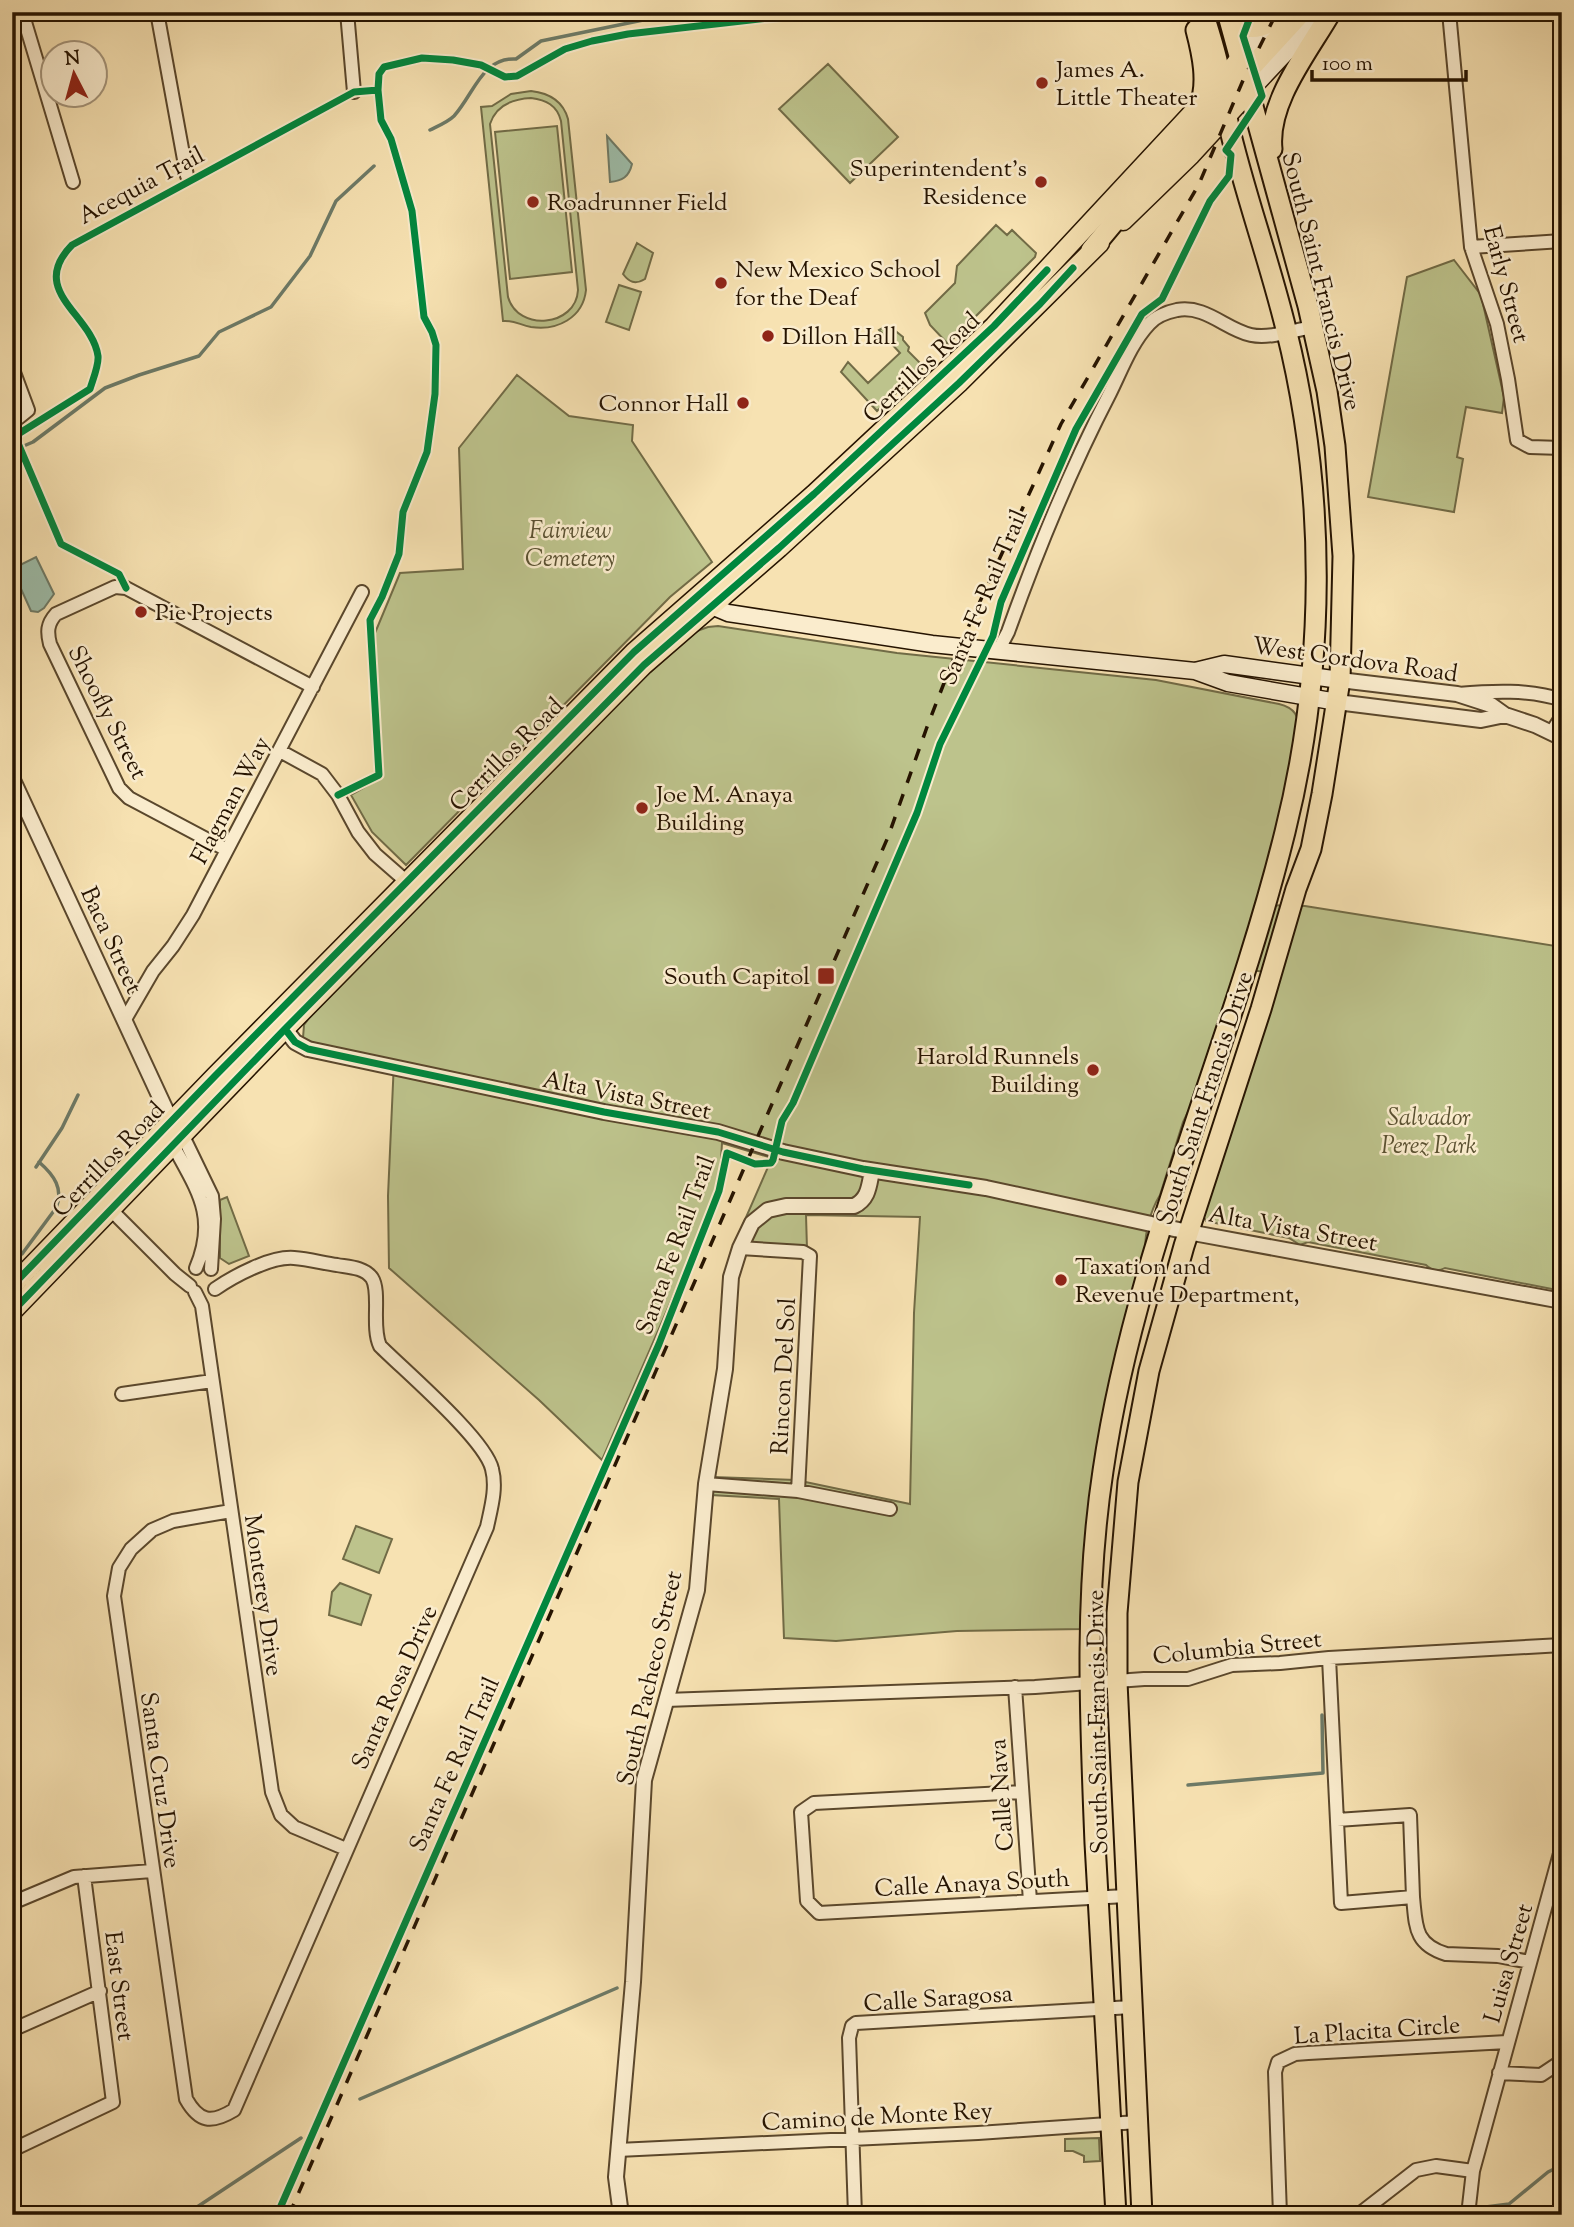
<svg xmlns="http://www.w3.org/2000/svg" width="1574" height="2227" font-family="'Sorts Mill Goudy',serif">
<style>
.green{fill:#bdc38c;stroke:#716b46;stroke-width:2;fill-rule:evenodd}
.water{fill:#9dbeab;stroke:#6d7a67;stroke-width:2}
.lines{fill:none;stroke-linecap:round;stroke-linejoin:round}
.stream{stroke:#6d7a67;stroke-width:3.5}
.minor-casing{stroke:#5a472c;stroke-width:16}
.tertiary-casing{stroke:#5a472c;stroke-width:18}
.secondary-casing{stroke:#251300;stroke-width:19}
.primary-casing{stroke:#251300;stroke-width:21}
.trunk-casing{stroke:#251300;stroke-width:23}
.minor{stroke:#faeccd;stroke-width:12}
.tertiary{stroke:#faeccd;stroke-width:14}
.secondary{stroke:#faeccd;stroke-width:16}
.primary{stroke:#f7e2b2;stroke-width:18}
.trunk{stroke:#f7e2b2;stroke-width:19}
.rail{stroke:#251300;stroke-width:3.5;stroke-dasharray:12 12;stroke-linecap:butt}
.cycleway-casing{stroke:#faeccd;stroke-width:11}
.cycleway{stroke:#00873e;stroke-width:7}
.poi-dot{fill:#8f2418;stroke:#faeccd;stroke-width:2.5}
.labels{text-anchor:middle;stroke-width:5;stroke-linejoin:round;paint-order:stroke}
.poi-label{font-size:24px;fill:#251300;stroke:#faeccd;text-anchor:start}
.street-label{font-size:24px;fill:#251300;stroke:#faeccd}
.park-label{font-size:24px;font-style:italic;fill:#5a5131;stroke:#faeccd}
</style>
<rect width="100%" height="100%" fill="#f7e2b2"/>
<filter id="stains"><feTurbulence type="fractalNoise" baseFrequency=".00286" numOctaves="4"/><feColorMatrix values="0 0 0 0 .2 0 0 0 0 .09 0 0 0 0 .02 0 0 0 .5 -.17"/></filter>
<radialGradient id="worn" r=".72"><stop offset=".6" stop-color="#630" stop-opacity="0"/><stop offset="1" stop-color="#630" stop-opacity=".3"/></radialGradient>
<path class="green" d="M 828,64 L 898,137 L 850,183 L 779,109 Z
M 531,91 C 549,93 563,101 568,119 L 586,290 C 583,318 557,331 531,327 C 520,325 514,320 503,321 L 481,107 L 492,106 L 511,94 ZM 531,98 C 546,100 557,105 561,121 L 578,290 C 576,327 518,332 508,297 L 490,124 C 496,105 512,99 531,98 Z
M 557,126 L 572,272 L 510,279 L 495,132 Z
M 996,225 L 1007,235 L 1012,230 L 1036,253 L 1035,257 L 948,344 L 930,325 L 925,313 L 955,283 L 957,266 Z
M 637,243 L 653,253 L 645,279 C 635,285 629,282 623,274 Z
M 1454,260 L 1481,295 L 1504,397 L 1502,413 L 1466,407 L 1457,457 L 1463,459 L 1454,512 L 1368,497 L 1407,277 Z
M 619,285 L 641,292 L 629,330 L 606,322 Z
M 888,325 L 903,337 L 903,340 L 909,347 L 908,351 L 923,366 L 922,369 L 877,411 L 841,372 L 848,362 L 868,383 L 900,353 L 879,330 Z
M 517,375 L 569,416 L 633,425 L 632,441 L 712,562 L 670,597 L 406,865 L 372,832 L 351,795 L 381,778 L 375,633 L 400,573 L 463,569 L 459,448 Z
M 718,626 L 897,653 L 1156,680 L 1279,704 C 1295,708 1299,716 1299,731 L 1259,905 L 1305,906 L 1562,947 L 1562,1291 L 1445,1268 C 1438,1272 1432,1271 1426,1265 L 1308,1242 L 1300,1245 L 1289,1238 L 1206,1221 L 1202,1214 L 1277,973 L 1239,969 L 1197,1093 L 1183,1122 L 1160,1195 C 1150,1211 1143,1237 1146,1256 L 1083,1629 L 957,1631 L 836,1641 L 784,1638 L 779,1499 L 711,1495 L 713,1477 L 796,1480 L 910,1504 L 914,1313 L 920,1217 L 806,1215 L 807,1249 L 733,1247 L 772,1158 L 722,1143 L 720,1176 L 704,1225 L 602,1460 L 539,1400 L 389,1268 L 388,1196 L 394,1061 L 316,1044 L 303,1038 L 304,1025 L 309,1018 L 639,682 L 697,631 L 708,627 Z
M 227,1197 L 249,1256 L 229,1264 L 220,1258 L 220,1200 Z
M 356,1526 L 392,1539 L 379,1573 L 343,1559 Z
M 340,1583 L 371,1595 L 361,1625 L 329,1615 L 332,1592 Z
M 1099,2138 L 1100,2161 L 1084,2162 L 1084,2156 L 1073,2151 L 1065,2151 L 1065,2139 Z"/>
<path class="water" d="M 607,136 L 632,164 C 629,177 622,181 610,182 Z
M 36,557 L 54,594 L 44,608 L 38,612 L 31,611 L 12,569 Z"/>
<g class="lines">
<path class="stream" d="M 430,130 C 438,126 448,122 454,116 C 474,94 482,57 516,59 L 541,41 L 682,12
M 12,451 L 33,442 L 105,388 L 139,375 L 199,356 L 219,332 L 271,307 L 310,256 L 336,201 L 374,166
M 36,1167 L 62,1128 L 78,1095
M 22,1254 L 56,1208 C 64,1189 54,1175 39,1162
M 1188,1785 L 1323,1773 L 1322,1715
M 360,2099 L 617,1988
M 1478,2208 L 1509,2204 L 1548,2172 L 1562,2165
M 185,2215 L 301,2138"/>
<g class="minor-casing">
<path id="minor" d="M 22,12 L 73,182
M 157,12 L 187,176
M 347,12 L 354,92
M 1449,12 L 1471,247 L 1497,324 L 1508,379 L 1517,440 L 1530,447 L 1562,448
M 1471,247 L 1562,241
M 12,367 L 28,410 L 12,423
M 998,651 L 1008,632 C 1037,551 1070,470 1110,393 C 1121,371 1131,343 1149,324 C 1155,317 1167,312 1177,310 C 1206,305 1225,329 1251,335 C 1270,339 1294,330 1313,327
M 1458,694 C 1491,691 1530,689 1562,700
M 1551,733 L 1562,716
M 280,751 L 322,774 L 338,795 L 358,832 L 375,854 L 407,882 L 415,882
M 227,850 L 129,798 L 119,788 L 50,644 C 47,632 47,624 56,614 L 115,587 L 126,588 L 313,687
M 124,1021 L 153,971 L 173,946 L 193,915 L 362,592
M 182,1134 L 212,1196 L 214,1219 L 211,1269
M 173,1145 C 197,1190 218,1216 196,1268
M 110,1209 L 175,1274 L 190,1286
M 740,1248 L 803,1252 L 810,1256 L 798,1491
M 215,1289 C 234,1276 271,1256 294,1258 C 308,1259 323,1263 337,1265 C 348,1267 364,1267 372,1278 C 381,1292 371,1327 380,1346 C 405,1371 485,1439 492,1469 C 497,1488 491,1508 487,1527 L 234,2110 C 211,2124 199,2122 186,2099 L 114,1596 L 119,1568 L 131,1549 L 152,1530 L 173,1521 L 231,1511
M 195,1292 L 202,1306 L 272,1792 L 281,1815 L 294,1827 L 346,1849
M 122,1394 L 212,1381
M 706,1484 L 798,1491 L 890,1509
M 1329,1658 L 1341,1903 L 1413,1897 C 1416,1926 1414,1944 1446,1954 L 1498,1956 L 1530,1962
M 1015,1687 L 1030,1901
M 666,1700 L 1035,1687 L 1144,1679 L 1188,1679 L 1232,1665 L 1280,1663 L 1329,1658 L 1562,1645
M 1022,1792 L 814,1803 L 801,1812 L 807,1901 L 819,1913 L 1126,1896
M 1337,1820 L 1410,1815 L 1413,1897
M 12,1903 L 74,1877 L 152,1871
M 12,2030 L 100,1991
M 1499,2073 L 1541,2075 L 1562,2061
M 12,2150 L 113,2102 L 84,1876
M 618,2150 L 978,2133 L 1138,2122
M 855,2215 L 849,2038 L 852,2026 L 856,2023 L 1132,2007
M 1280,2215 L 1275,2072 L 1278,2062 L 1295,2054 L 1308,2053 L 1507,2042
M 1358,2215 L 1416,2170 L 1436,2166 L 1473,2171
M 1468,2215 L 1473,2171 L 1562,1846"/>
</g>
<g class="tertiary-casing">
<path id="tertiary" d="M 1340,680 L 1457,694 L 1491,705 L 1505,715 L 1535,725 L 1562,738
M 1337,702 L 1481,720 L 1505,715
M 12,778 L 171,1121 L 177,1128
M 285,1029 L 295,1042 L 308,1049 L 604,1112 L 718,1132 L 783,1152 L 863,1169 L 986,1188 L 1188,1232 L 1562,1301
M 621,2215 L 616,2177 L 633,1982 L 644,1780 L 697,1590 L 706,1484 L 725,1369 L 731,1277 L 740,1248 L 752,1223 L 768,1210 L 786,1206 L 854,1206 C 869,1199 869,1185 872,1171"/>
</g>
<g class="secondary-casing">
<path id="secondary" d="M 1239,59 L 1274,22
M 1249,92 L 1324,12
M 702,602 L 728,613 L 932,644 L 1195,671 L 1228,683 L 1337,702
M 1195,671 L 1224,664 L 1340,680"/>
</g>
<g class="primary-casing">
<path id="primary" d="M 1123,221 L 1191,155 L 1249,92
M 12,1286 L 215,1076 L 634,652 L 814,494 L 994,326 L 1222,81 L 1239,59
M 12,1312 L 285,1029 L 644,665 L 779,548 L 959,383 L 1100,243"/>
</g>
<g class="trunk-casing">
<path id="trunk" d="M 1229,12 C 1241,34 1262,30 1279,16
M 1196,30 C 1202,53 1209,84 1199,106
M 1240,86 L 1248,71 L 1302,12
M 1272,149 C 1267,102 1308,52 1331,12
M 1091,250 L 1141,190 L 1214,113 L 1227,92
M 1116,2215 C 1108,2091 1101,1967 1095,1843 C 1090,1718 1084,1595 1103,1471 C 1135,1251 1232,1047 1285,832 C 1326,668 1327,492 1286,329 C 1269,259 1244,192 1228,122 C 1225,108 1224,92 1221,78 C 1217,56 1210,34 1203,12
M 1142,2215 L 1117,1682 L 1117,1613 L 1128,1482 L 1149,1371 L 1184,1246 L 1261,1009 L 1296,889 L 1311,849 L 1322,794 L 1340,680 L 1343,556 L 1335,446 L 1327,391 L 1308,306 L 1227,12"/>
</g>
<use href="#minor" class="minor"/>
<use href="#tertiary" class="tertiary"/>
<use href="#secondary" class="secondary"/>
<use href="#primary" class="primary"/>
<use href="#trunk" class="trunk"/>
<path class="rail" d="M 289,2215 L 888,837 L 927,727 L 951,665 L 1061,424 L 1199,184 L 1244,78 L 1277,12"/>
<g class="cycleway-casing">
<path id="cycleway" d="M 12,435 L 15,436 L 90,389 C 93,379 99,365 98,356 C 92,314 27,291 72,245 L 354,92 L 378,90 L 379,74 L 384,67 L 422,58 L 453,60 L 481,65 L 505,77 L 517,76 L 565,49 L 592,41 L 628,34 L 822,12
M 15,436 L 61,544 L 119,574 L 126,588
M 338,795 L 379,775 L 370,620 L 382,597 L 399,554 L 403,512 L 427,452 L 435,394 L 436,345 L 432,332 L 424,317 L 412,211 L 391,139 L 381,120 L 378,90
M 285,1029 L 295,1042 L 308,1049 L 604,1112 L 718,1132 L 783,1152 L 863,1169 L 969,1185
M 12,1286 L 215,1076 L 634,652 L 814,494 L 994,326 L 1047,270
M 12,1312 L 285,1029 L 644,665 L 779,548 L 959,383 L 1040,304 L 1073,268
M 277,2215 L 659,1344 L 719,1191 L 727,1153 L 755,1164 L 771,1163 L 773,1160 L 782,1121 L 793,1103 L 917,813 L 940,744 L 993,636 L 1001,602 L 1076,429 L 1142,314 L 1162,299 L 1210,201 L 1229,176 L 1231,155 L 1226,150 L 1262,96 L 1243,36 L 1252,12"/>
</g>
<use href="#cycleway" class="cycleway"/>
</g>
<g class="poi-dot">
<circle cx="1042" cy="83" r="7"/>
<circle cx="1041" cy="182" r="7"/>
<circle cx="533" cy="202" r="7"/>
<circle cx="721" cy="283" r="7"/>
<circle cx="768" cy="336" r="7"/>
<circle cx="743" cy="403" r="7"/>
<circle cx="141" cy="612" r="7"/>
<circle cx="642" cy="808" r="7"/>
<rect x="817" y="967" width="18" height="18" rx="3.5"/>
<circle cx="1093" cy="1070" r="7"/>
<circle cx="1061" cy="1280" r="7"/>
</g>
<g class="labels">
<g class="poi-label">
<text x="1056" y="77">James A.<tspan x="1056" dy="28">Little Theater</tspan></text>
<text x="1027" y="176" text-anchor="end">Superintendent's<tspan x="1027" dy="28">Residence</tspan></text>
<text x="547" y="210">Roadrunner Field</text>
<text x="735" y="277">New Mexico School<tspan x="735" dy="28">for the Deaf</tspan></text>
<text x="782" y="344">Dillon Hall</text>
<text x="729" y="411" text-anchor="end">Connor Hall</text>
<text x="155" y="620">Pie Projects</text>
<text x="656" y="802">Joe M. Anaya<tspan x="656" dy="28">Building</tspan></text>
<text x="810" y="984" text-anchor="end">South Capitol</text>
<text x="1079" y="1064" text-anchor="end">Harold Runnels<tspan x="1079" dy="28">Building</tspan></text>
<text x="1075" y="1274">Taxation and<tspan x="1075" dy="28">Revenue Department,</tspan></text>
</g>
<g class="street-label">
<text transform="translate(141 185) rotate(-28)" y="8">Acequia Trail</text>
<text transform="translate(1322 281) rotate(76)" y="8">South Saint Francis Drive</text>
<text transform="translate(1507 284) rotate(75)" y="8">Early Street</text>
<text transform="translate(921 367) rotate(-43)" y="8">Cerrillos Road</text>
<text transform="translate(983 597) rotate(-67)" y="8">Santa Fe Rail Trail</text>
<text transform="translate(1355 659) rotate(8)" y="8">West Cordova Road</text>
<text transform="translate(108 712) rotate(63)" y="8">Shoofly Street</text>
<text transform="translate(506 754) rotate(-45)" y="8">Cerrillos Road</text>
<text transform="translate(230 800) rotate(-62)" y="8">Flagman Way</text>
<text transform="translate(112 940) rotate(65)" y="8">Baca Street</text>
<text transform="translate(627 1095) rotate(11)" y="8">Alta Vista Street</text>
<text transform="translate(1204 1098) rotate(-72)" y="8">South Saint Francis Drive</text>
<text transform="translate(108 1159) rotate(-46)" y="8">Cerrillos Road</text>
<text transform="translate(1293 1228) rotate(10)" y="8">Alta Vista Street</text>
<text transform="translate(675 1245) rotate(-70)" y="8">Santa Fe Rail Trail</text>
<text transform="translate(783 1376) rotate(-87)" y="8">Rincon Del Sol</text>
<text transform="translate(264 1595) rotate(82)" y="8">Monterey Drive</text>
<text transform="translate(1237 1647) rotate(-6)" y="8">Columbia Street</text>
<text transform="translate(649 1678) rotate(-77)" y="8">South Pacheco Street</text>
<text transform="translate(394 1687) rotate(-66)" y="8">Santa Rosa Drive</text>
<text transform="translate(1097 1722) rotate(-91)" y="8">South Saint Francis Drive</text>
<text transform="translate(454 1764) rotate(-66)" y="8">Santa Fe Rail Trail</text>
<text transform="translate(161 1780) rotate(82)" y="8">Santa Cruz Drive</text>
<text transform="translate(1001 1795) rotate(-94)" y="8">Calle Nava</text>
<text transform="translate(972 1883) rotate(-3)" y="8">Calle Anaya South</text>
<text transform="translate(1508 1963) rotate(-74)" y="8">Luisa Street</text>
<text transform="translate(120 1986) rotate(83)" y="8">East Street</text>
<text transform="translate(938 1998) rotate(-4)" y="8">Calle Saragosa</text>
<text transform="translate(1377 2030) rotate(-4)" y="8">La Placita Circle</text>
<text transform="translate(877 2116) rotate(-3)" y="8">Camino de Monte Rey</text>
</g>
<g class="park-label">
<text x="570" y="538">Fairview<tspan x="570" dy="28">Cemetery</tspan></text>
<text x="1429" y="1125">Salvador<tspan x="1429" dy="28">Perez Park</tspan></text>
</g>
</g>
<rect width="1574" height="2227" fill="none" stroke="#f7e2b2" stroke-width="42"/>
<rect x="14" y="14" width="1546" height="2199" fill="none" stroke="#251300" stroke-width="3.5"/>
<rect x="21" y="21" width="1532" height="2185" fill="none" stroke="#251300" stroke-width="2"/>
<g transform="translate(74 74) rotate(354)"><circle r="33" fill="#faeccd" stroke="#a5957b" stroke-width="2"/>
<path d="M0-5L12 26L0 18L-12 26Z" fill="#8f2418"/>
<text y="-10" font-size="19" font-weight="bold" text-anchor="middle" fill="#251300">N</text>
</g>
<path d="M1312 70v10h154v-10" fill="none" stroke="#251300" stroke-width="3.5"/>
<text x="1322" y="70" font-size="21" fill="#251300" stroke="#faeccd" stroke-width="5" paint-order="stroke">100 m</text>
<rect width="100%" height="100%" filter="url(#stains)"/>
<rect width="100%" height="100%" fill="url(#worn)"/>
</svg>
